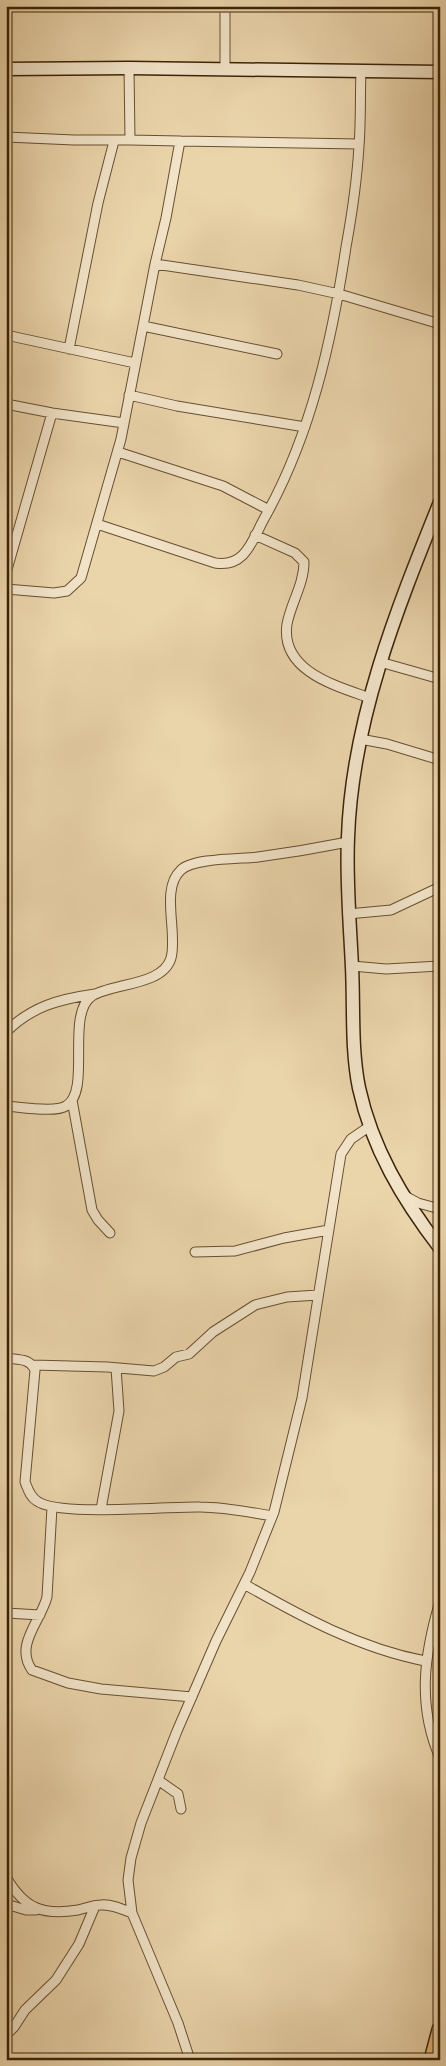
<svg xmlns="http://www.w3.org/2000/svg" width="446" height="2066" font-family="'IM FELL Great Primer',serif">
<style>
.lines{fill:none;stroke-linecap:round;stroke-linejoin:round}
.street-casing{stroke:#674f30;stroke-width:11}
.secondary-casing{stroke:#3b2308;stroke-width:15}
.highway-casing{stroke:#3b2308;stroke-width:18}
.street{stroke:#f1e3c8;stroke-width:9}
.secondary{stroke:#f1e3c8;stroke-width:12}
.highway{stroke:#e5ba75;stroke-width:15}
</style>
<rect width="100%" height="100%" fill="#ead4aa"/>
<filter id="stains"><feTurbulence type="fractalNoise" baseFrequency=".004" numOctaves="4"/><feColorMatrix values="0 0 0 0 .2 0 0 0 0 .09 0 0 0 0 .02 0 0 0 .5 -.17"/></filter>
<radialGradient id="worn" r=".72"><stop offset=".6" stop-color="#630" stop-opacity="0"/><stop offset="1" stop-color="#630" stop-opacity=".3"/></radialGradient>
<g class="lines">
<g class="street-casing">
<path id="street" d="M 225,6 L 225,70
M 6,137 L 74,140 L 130,140
M 180,141 L 359,144
M 155,264 L 298,285 L 339,294 L 440,324
M 143,326 L 277,354
M 6,335 L 135,363
M 69,349 L 98,203 L 114,141
M 129,395 L 177,406 L 305,427
M 6,404 L 52,413 L 124,423
M 118,452 L 223,486 L 269,510
M 97,524 L 215,563 C 246,568 252,540 265,517 C 311,435 332,340 346,247 C 352,214 357,180 359,146 C 361,121 360,96 361,71
M 255,535 L 295,553 L 304,562 C 304,584 291,603 287,624 C 280,671 336,686 370,698
M 6,573 L 52,413
M 6,589 L 54,593 L 67,591 L 81,578 L 121,439 L 155,264 L 166,218 L 180,141 L 130,140 L 129,68
M 380,662 L 440,679
M 360,739 L 387,744 L 440,760
M 348,914 L 391,910 L 440,887
M 352,966 L 386,969 L 440,966
M 6,1032 C 32,1006 60,999 95,994
M 72,1100 L 92,1210 L 98,1220 L 110,1233
M 6,1106 C 21,1107 55,1113 66,1106 C 92,1091 65,1014 92,996 C 112,983 163,986 171,958 C 178,932 160,889 181,870 C 193,858 241,859 258,857 C 288,853 318,848 348,842
M 405,1196 L 418,1203 L 440,1209
M 195,1252 L 235,1251 L 284,1238 L 329,1230
M 6,1358 C 19,1360 29,1358 35,1370 L 25,1482 C 28,1489 30,1497 37,1501 C 58,1517 169,1506 200,1507 C 224,1507 249,1512 272,1516
M 33,1365 L 107,1367 L 154,1371 L 164,1367 L 176,1357 L 189,1354 L 213,1332 L 255,1305 L 287,1297 L 318,1295
M 52,1507 L 47,1597 C 41,1621 14,1645 32,1670 L 68,1683 L 101,1689 L 192,1697
M 101,1509 L 119,1411 L 116,1368
M 244,1584 C 302,1617 359,1648 425,1661
M 440,1601 C 424,1655 417,1705 440,1758
M 6,1613 L 40,1615
M 158,1780 L 178,1794 L 181,1809
M 6,1877 C 24,1908 42,1916 78,1910 C 86,1908 94,1905 101,1905 C 112,1904 122,1909 132,1913
M 6,1904 L 26,1910 L 36,1910
M 6,2035 L 14,2027 L 25,2010 L 56,1980 L 79,1944 L 95,1906
M 190,2060 L 178,2023 L 132,1913 L 128,1880 L 131,1858 L 141,1823 L 177,1731 L 216,1641 L 250,1572 L 274,1512 L 302,1398 L 341,1154 L 351,1139 L 370,1126"/>
</g>
<g class="secondary-casing">
<path id="secondary" d="M 6,69 L 129,68 L 440,72
M 440,502 C 397,609 352,720 348,837 C 346,880 350,924 352,967 C 354,1007 351,1049 359,1088 C 372,1148 403,1200 440,1248"/>
</g>
<g class="highway-casing">
<path id="highway" d="M 432,2060 L 440,2030"/>
</g>
<use href="#street" class="street"/>
<use href="#secondary" class="secondary"/>
<use href="#highway" class="highway"/>
</g>
<rect width="446" height="2066" fill="none" stroke="#ead4aa" stroke-width="25"/>
<rect x="8" y="8" width="431" height="2051" fill="none" stroke="#3b2308" stroke-width="2.5"/>
<rect x="12" y="12" width="421" height="2041" fill="none" stroke="#3b2308"/>
<rect width="100%" height="100%" filter="url(#stains)"/>
<rect width="100%" height="100%" fill="url(#worn)"/>
</svg>
